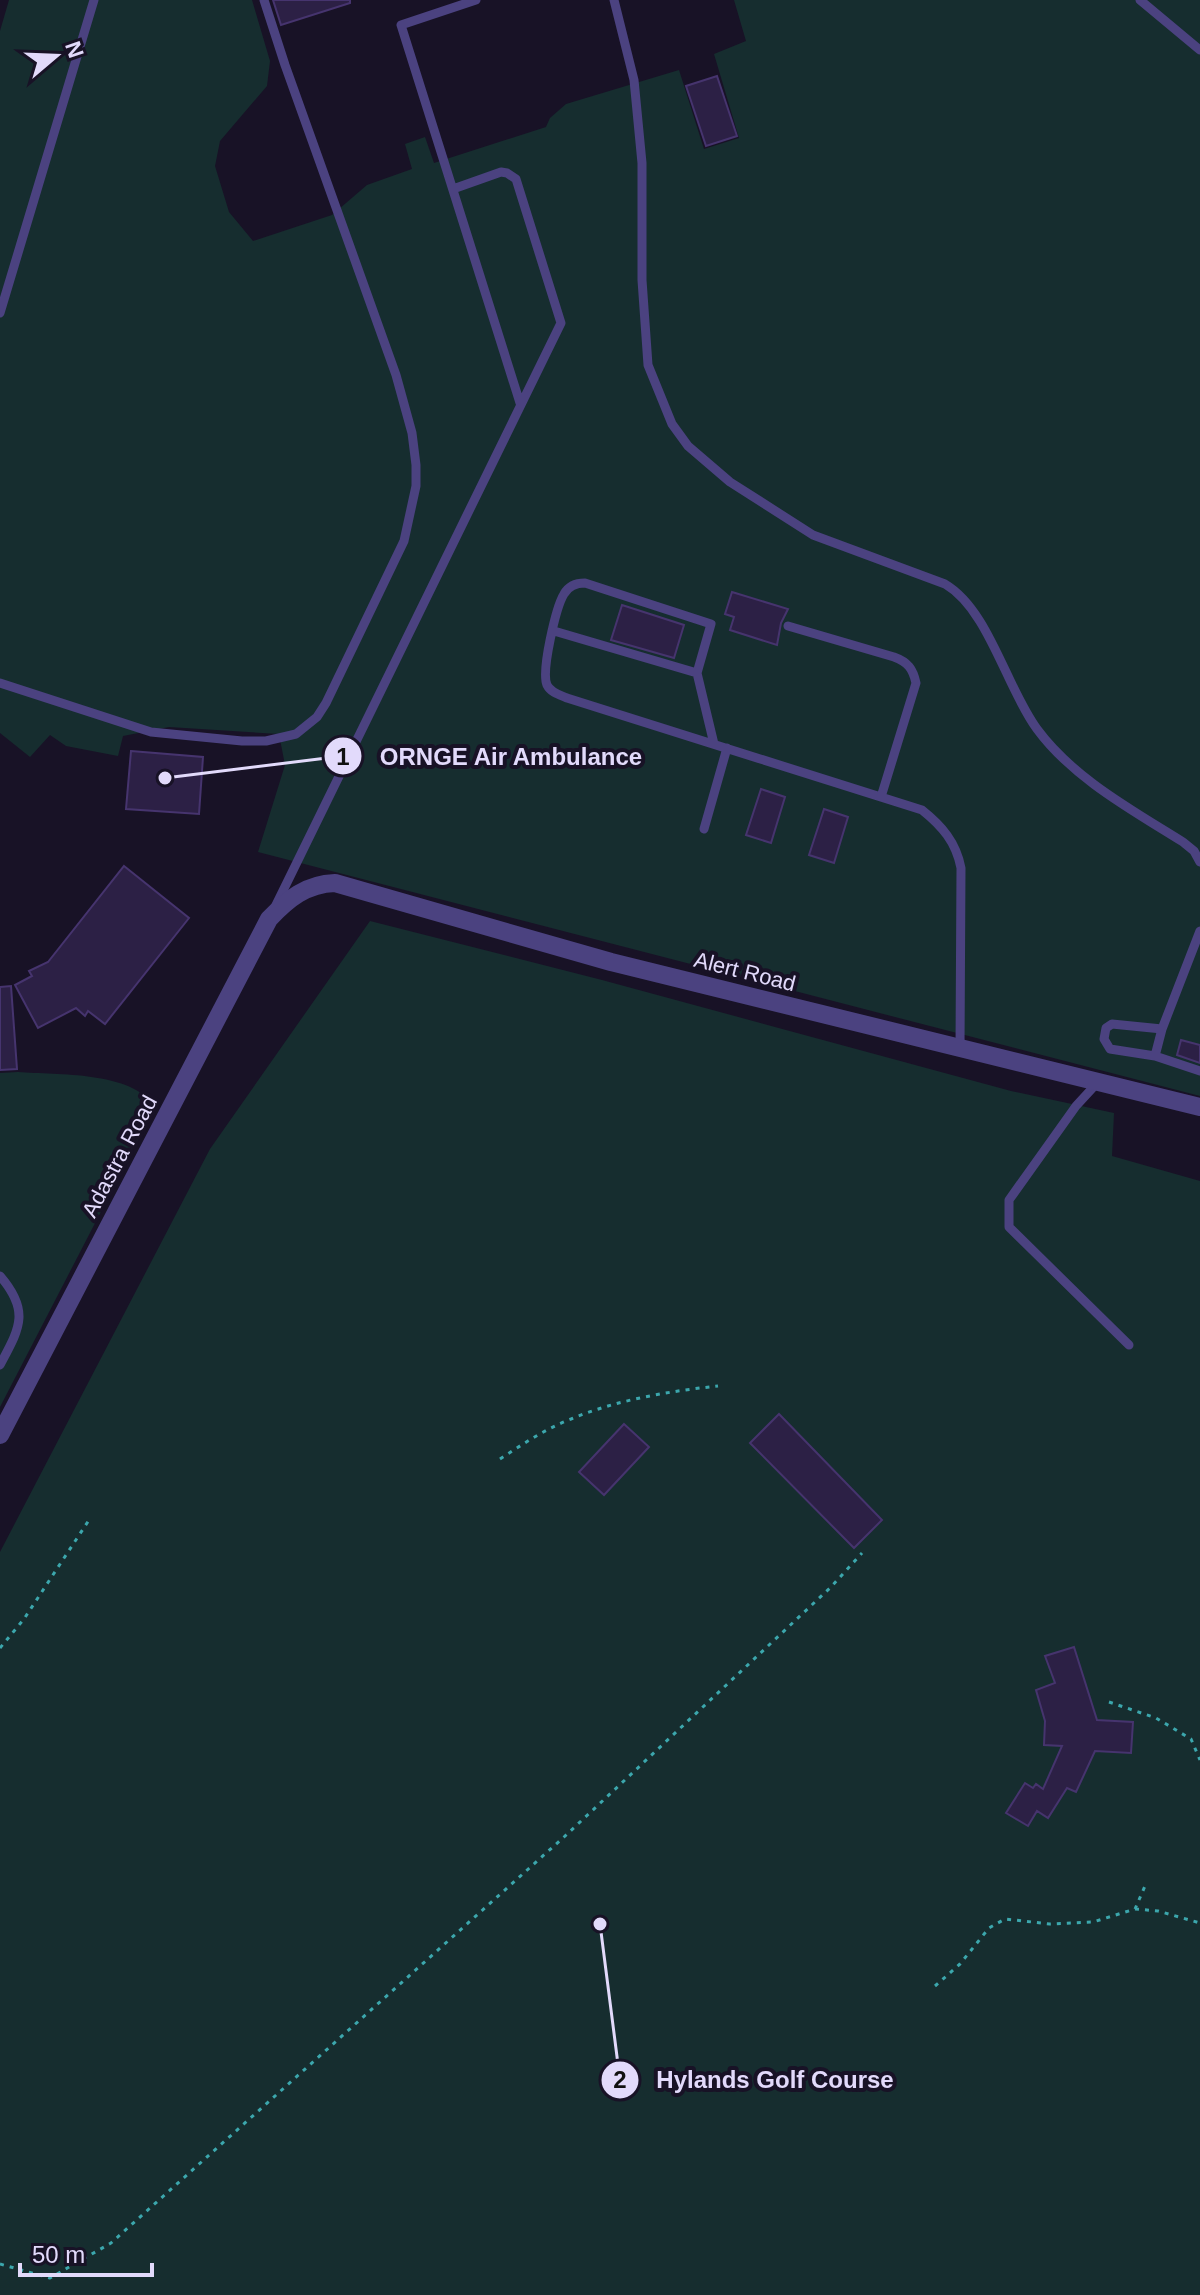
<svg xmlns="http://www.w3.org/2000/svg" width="1200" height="2295" font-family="Arial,sans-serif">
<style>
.green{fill:#162d2f}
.building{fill:#2c2045;stroke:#46346e;stroke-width:2}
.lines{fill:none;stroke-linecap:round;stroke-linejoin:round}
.path{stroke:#3ca7ad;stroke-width:3;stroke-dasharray:4 6;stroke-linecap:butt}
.lane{stroke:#4b4280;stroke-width:9}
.street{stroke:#4b4280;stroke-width:18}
.labels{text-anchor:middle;stroke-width:8;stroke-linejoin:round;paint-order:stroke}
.street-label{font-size:22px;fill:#e2dafb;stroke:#181226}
.leader{fill:none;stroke:#e2dafb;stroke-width:3}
.callout-dot{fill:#e2dafb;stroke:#181226;stroke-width:3}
.mark-label{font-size:24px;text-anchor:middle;font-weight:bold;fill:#111}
.callout-label{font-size:24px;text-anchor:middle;font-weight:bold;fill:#e2dafb;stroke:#181226;stroke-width:8;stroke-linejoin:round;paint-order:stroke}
</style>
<rect width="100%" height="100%" fill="#181226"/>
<path class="green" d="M 9,0 L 252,0 L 270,61 L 267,86 L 220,141 L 215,166 L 229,212 L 253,241 L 332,215 L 367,185 L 412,169 L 405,144 L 425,137 L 434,163 L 546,127 L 550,118 L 566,104 L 679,70 L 704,149 L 739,138 L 714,54 L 746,41 L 734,0 L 1200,0 L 1200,1096 L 258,852 L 285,765 L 279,734 L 169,727 L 123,736 L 118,756 L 66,746 L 50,735 L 30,757 L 0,733 L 0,31 Z
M 370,921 L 602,980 L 1011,1091 L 1114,1113 L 1112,1156 L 1200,1181 L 1200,2295 L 0,2295 L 0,1552 L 210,1149 Z
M 18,1072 C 57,1075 133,1071 155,1107 L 0,1407 L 0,1073 Z"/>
<path class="building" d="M 273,0 L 350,0 L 350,3 L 281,25 Z
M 717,76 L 737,136 L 706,146 L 686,86 Z
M 732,592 L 788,609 L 781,623 L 777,645 L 730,630 L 734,617 L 725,614 Z
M 622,605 L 684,625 L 674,658 L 611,640 Z
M 131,751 L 203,757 L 199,814 L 126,809 Z
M 761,789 L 785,797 L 771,843 L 746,835 Z
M 824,809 L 848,817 L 834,863 L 809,855 Z
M 124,866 L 189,918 L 105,1024 L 88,1011 L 85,1016 L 76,1008 L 38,1028 L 15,985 L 32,976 L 29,971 L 48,962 Z
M 11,986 L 17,1069 L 0,1070 L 0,987 Z
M 1181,1040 L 1200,1045 L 1200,1063 L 1177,1055 Z
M 779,1414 L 882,1520 L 854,1548 L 750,1443 Z
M 624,1424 L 649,1447 L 604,1495 L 579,1472 Z
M 1074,1647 L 1097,1720 L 1133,1722 L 1131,1753 L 1095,1751 L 1076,1792 L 1067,1788 L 1048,1818 L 1037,1811 L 1028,1826 L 1006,1813 L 1025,1783 L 1033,1788 L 1036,1784 L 1043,1789 L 1062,1746 L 1044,1745 L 1045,1721 L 1036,1690 L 1055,1683 L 1045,1656 Z"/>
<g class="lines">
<path class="path" d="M 500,1459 C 523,1444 545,1429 571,1419 C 616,1400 670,1391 718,1386
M 0,1648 L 24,1619 L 89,1520
M 1109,1702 L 1156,1718 L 1191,1739 L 1200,1760
M 1135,1909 L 1158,1911 L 1200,1923
M 935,1986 L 960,1964 L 989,1928 L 1005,1919 L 1050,1924 L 1093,1922 L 1135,1909 L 1145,1886
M 0,2264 L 50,2278 L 111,2243 L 564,1837 L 831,1587 L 862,1553"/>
<path class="lane" d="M 476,0 L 401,25 L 520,403
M 614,0 L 634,80 L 642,163 L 642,280 L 648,365 L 672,424 L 688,446 L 730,482 L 813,535 L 945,584 C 989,610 1006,687 1037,729 C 1073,778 1132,810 1183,842 L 1194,851 L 1200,862
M 1140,0 L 1200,50
M 0,313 L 94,0
M 788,626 L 894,657 C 908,662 913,669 916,683 L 881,797
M 554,631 L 697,673
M 0,683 L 151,732 L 242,741 L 266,741 L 296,734 L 317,717 L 326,703 L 404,541 L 416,486 L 416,465 L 412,433 L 396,375 L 285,65 L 264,0
M 714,744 L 697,673 L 711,624 L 585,583 C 577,583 569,585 564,594 C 556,607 541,671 547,685 C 551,693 560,695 567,698 L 922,810 C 942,826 956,842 961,868 L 960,1049
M 704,829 L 727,748
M 276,905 L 561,323 L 516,179 L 507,173 L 501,172 L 453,189
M 1162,1029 L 1112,1024 L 1106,1028 L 1104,1039 L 1110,1049 L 1155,1056 L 1200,1071
M 1155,1056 L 1162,1029 L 1200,931
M 1099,1081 L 1076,1106 L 1009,1200 L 1009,1227 L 1129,1345
M 0,1276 C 31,1312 19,1329 0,1365"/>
<path class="street" d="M 0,1435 L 269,919 C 288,899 306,884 335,883 L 611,962 L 1200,1107"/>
</g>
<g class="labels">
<g class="street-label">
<text transform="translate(745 971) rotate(14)" y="8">Alert Road</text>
<text transform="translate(119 1156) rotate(-62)" y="8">Adastra Road</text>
</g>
</g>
<path class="leader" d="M165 778L343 756M600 1924L620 2080"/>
<g class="callout-dot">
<circle cx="165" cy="778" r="8"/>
<circle cx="600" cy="1924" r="8"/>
<circle cx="343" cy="756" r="20"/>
<circle cx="620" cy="2080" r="20"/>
</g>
<g class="mark-label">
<text x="343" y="765">1</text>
<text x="620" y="2088">2</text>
</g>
<g class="callout-label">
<text x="511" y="765">ORNGE Air Ambulance</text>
<text x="775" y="2088">Hylands Golf Course</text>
</g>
<g transform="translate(56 56) rotate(71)" stroke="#181226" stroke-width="6" paint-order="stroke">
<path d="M0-6L14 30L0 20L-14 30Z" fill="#e2dafb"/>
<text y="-12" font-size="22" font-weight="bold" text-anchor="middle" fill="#e2dafb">N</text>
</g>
<path d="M20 2263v12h132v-12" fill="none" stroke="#e2dafb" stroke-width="4"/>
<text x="32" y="2263" font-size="24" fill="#e2dafb" stroke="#181226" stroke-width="6" paint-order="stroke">50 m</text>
</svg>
